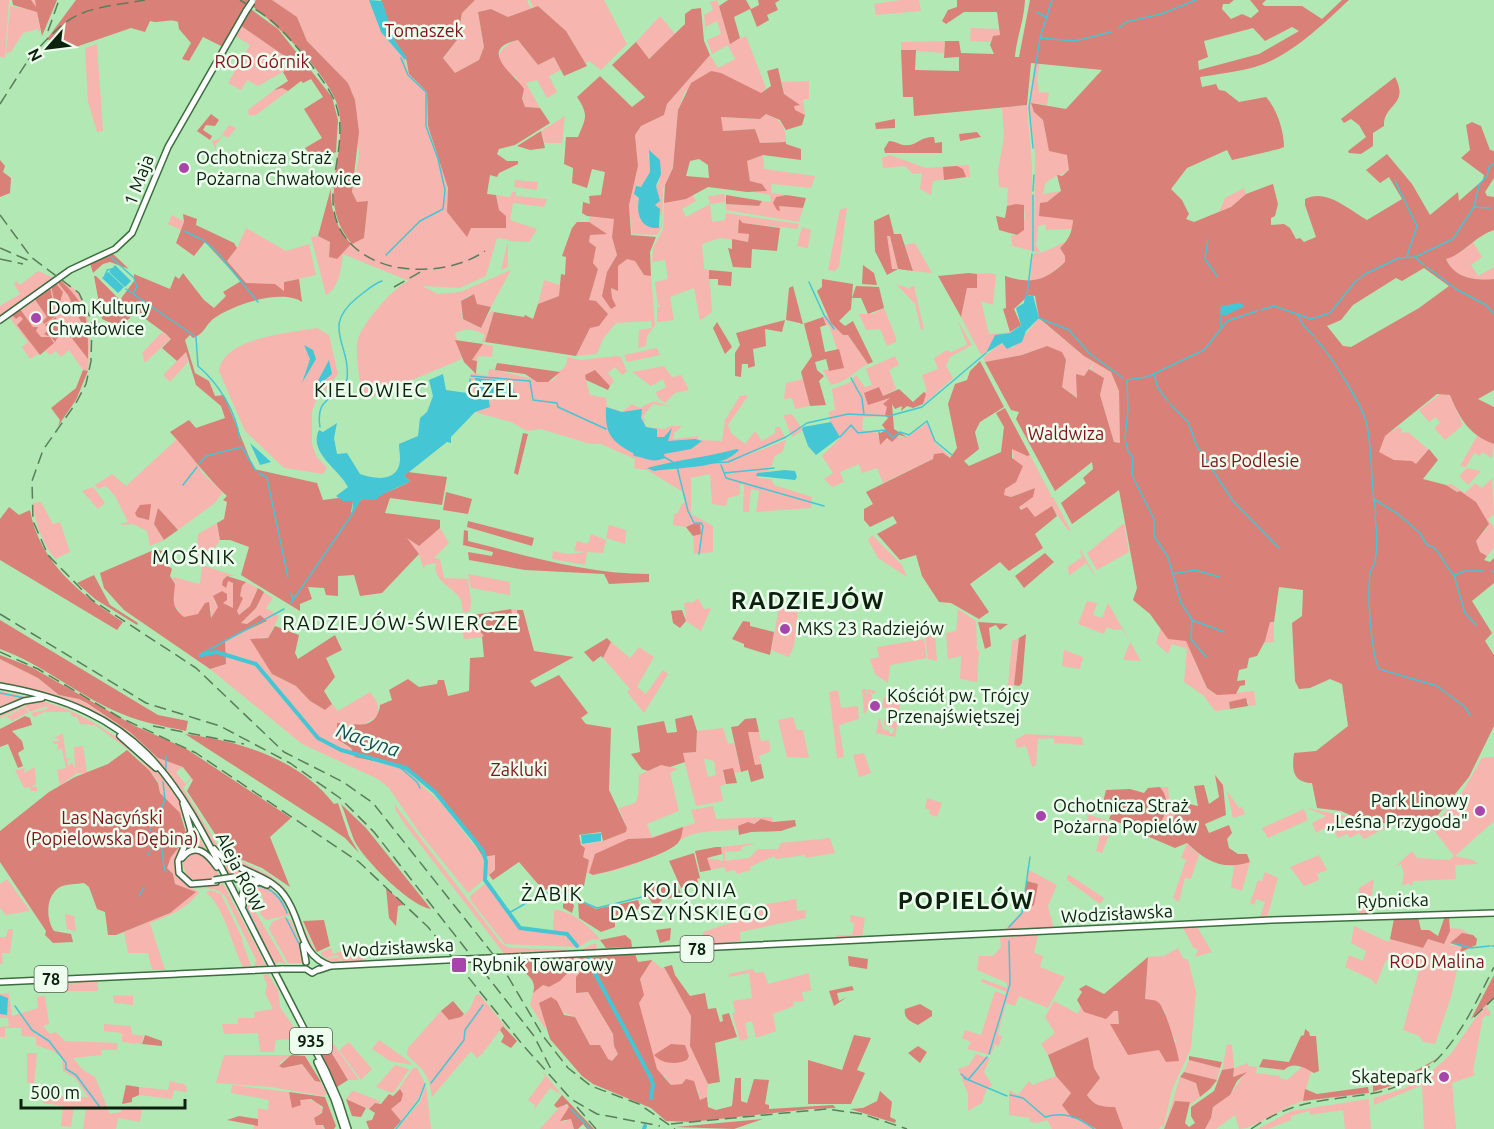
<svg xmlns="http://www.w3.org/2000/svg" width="1494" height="1129" font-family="Ubuntu,sans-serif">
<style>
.green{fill:#f7b5af;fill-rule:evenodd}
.forest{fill:#d98078;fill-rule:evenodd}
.water{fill:#45c6d4}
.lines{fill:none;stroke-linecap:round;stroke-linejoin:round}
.stream{stroke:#45c6d4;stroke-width:1.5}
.river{stroke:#45c6d4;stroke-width:4}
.major-casing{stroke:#3c6d3f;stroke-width:8}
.major{stroke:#fff;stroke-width:5}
.rail{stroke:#597e5b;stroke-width:1.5;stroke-dasharray:12 6;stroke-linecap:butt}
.major-bridge-casing{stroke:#3c6d3f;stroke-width:8;stroke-linecap:butt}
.major-bridge{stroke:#fff;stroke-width:5}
.poi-dot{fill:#a745ac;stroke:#eefeee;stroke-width:2}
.labels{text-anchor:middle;stroke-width:5;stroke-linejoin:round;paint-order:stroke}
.shield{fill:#eefeee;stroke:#506351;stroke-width:1.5}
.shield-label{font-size:16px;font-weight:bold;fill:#0c210e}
.park-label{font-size:18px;fill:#7e1217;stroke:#eefeee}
.poi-label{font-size:18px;fill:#0c210e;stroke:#eefeee;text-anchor:start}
.street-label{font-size:18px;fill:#0c210e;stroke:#eefeee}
.neighbourhood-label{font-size:20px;letter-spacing:1.5px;fill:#0c210e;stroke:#eefeee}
.water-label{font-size:20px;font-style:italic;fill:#154c52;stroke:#eefeee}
.district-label{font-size:24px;font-weight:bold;letter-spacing:1.5px;fill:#0c210e;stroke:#eefeee}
</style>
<rect width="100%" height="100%" fill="#b2e8b4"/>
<path class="green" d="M 0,0 L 9,0 L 5,58 L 0,57 Z
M 31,0 L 35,0 L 40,30 L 38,33 L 38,29 L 23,33 L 11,52 L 6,53 L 10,6 L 37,11 Z
M 272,0 L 369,0 L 381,32 L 405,60 L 409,74 L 427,92 L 428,126 L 448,188 L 447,212 L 467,236 L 470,228 L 499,210 L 496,195 L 510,197 L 512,192 L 516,192 L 516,196 L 547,199 L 544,207 L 513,203 L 510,220 L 537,229 L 529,242 L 508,241 L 508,267 L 501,270 L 508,241 L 510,240 L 497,238 L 486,276 L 460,288 L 422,286 L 438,294 L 460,292 L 511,270 L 491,307 L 477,304 L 470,295 L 461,301 L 462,318 L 480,328 L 491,311 L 494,312 L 485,342 L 481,342 L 485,335 C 474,329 466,328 455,333 L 462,359 L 364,400 C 361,391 354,348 358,339 C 363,323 394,286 409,281 L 343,254 C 341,268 340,287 326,295 L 311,237 L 318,236 L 330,242 L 329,257 L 337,259 L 346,246 L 364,238 L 368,202 L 357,202 L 352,192 L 359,156 L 355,100 L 348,83 L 307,41 L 297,17 Z
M 475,0 L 527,0 L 531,9 L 508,17 L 491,9 L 478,12 L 484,47 L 479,60 L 455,73 L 443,59 L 457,40 L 462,13 Z
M 530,0 L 604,0 L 627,44 L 601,70 L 589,61 L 585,63 L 566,31 L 538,6 L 533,8 Z
M 717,0 L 730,43 L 746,36 L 766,88 L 761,93 L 685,91 L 678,110 L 673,168 L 663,189 L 662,227 L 657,235 L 632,234 L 629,205 L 638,166 L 635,135 L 641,126 L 664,115 L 667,104 L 710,55 L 718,68 L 735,59 L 728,45 L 712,54 L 707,40 L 721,34 L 717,21 L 705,27 L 706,34 L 704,15 L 713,10 L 710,2 ZM 648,153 L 660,161 L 659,183 L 656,186 L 658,203 L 655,205 C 661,211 663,218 660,227 C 641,229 636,212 639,198 L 635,196 L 636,186 L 641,187 L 650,172 Z
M 901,0 L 919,0 L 921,11 L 876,15 L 874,4 Z
M 660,16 L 676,35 L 648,59 L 636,42 Z
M 240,25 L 294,62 L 297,64 L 258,86 L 247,80 L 241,90 L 228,83 L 250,45 L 234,35 Z
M 971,28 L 999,29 L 1000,36 L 993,36 L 991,42 L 970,41 Z
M 518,40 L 538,65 L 554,57 L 561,70 L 549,76 L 557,92 L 547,98 L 537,80 L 526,83 L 540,108 L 525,107 C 522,98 521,87 517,79 C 514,74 506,72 502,67 C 492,54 507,43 518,40 Z
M 945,41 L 944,53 L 901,50 L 901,42 Z
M 97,44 L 103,131 L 97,132 L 88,102 L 85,48 Z
M 1035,63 L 1040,63 L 1037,78 L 1039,92 L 1049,93 L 1047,105 L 1032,103 L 1034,112 L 1043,120 L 1049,151 L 1068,155 L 1069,170 C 1061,176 1052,176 1045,184 L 1043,194 L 1061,191 L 1047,202 L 1039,215 L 1073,220 L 1072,229 L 1046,230 L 1046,224 L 1038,226 L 1036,245 L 1040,252 L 1034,252 L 1035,153 L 1029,106 Z
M 809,81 L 809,99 L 803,99 L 805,115 L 794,110 L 794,106 L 799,105 L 784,94 L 782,82 Z
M 282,88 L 288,91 L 256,115 L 249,115 L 248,110 L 274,90 Z
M 1027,105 L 1032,166 L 1032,251 L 1005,244 L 1012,245 L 1011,235 L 1018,235 L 1025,218 L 1024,205 L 1007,206 L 1008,188 L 999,187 L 998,170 L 1004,137 L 1002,108 Z
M 766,114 C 781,120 786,125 786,142 L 760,143 L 755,129 L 723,131 L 720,117 L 760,119 Z
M 565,116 L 562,143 L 545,143 L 541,131 Z
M 229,125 L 236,128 L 228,138 L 223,135 L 216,145 L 216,151 L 212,141 L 219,139 Z
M 763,155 L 764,169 L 815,176 L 811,188 L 772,184 L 771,193 L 786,195 L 779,196 L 779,206 L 803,208 L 799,222 L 726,210 L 726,204 L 759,206 L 762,201 L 771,202 L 770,195 L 754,192 L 766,191 L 762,184 L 750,182 L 747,161 Z
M 890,155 L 926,168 L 969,165 L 970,177 L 933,181 L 931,195 L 920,189 L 922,173 L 913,174 L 905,166 L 883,168 L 882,158 Z
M 515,180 L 538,182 L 537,190 L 514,187 Z
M 1244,188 L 1246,194 L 1231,207 L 1219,212 L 1225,198 Z
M 724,194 L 726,202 L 710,204 L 712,222 L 725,220 L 726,213 L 799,224 L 797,229 L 743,223 L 740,219 L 749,234 L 748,242 L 720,238 L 702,244 L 704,269 L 709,270 L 712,312 L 700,321 L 694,288 L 670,297 L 674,320 L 657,322 L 657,307 L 660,307 L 660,304 L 658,306 L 655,282 L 668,279 L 665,260 L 652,262 L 653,248 L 663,229 L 664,203 L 693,195 L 696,201 L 682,209 L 686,217 L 710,204 L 708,196 Z
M 847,208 L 839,267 L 835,271 L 828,270 L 840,209 Z
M 172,215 L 185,222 L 181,230 L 168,224 Z
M 590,217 L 615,219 L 612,237 L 617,255 L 607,272 L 612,298 L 611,288 L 618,291 L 618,266 L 627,258 L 635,261 L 644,275 L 651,276 L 655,325 L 647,336 L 646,346 L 638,348 L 639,330 L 652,328 L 651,321 L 616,323 L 603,339 L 597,354 L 576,356 L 590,328 L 589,300 L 598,269 L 593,263 L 596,247 L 589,242 L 590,234 L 606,234 L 589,222 Z
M 802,227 L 811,230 L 808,248 L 797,246 Z
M 246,228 L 286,251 L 309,244 L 316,275 L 284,282 L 283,291 L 275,284 L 246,283 L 227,261 L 237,248 Z
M 886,236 L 890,236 L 898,269 L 892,270 Z
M 1065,242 L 1060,248 L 1065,256 L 1065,262 L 1046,277 L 1030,281 L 1033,253 C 1043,254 1056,246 1065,242 Z
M 1473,242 L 1482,257 L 1471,265 L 1478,276 L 1494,267 L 1494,279 C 1474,281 1454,278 1446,259 L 1464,250 Z
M 915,243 L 932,273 L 913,271 L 905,245 Z
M 38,271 L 54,278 L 0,317 L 0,306 L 20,294 L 14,284 L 16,281 L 20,285 Z
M 991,273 L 996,275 L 993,305 L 981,301 L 989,334 L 1013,332 L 994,338 L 987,351 L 981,355 L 961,317 L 967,288 L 977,287 L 977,274 Z
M 58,280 C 96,291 90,342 88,371 L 83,370 L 69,350 L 61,357 L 56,351 L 50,355 L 45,350 L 30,359 L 22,347 L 28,342 L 9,317 Z
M 544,280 L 560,285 L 559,296 L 538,304 Z
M 896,284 L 910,289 L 911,286 L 914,286 L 924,329 L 921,330 L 915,304 Z
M 884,308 L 896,338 L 896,342 L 887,346 L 880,329 L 866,330 L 859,314 L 873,314 Z
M 829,315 L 831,323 L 843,335 L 848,335 L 868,364 C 852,372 851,380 831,385 L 823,370 L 843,368 L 829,325 L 826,325 L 823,317 Z
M 1036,316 L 1084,356 L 1111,372 L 1119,391 L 1120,443 L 1114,442 L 1100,395 L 1104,378 L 1091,370 L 1094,363 L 1084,376 L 1077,375 L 1078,398 L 1062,387 L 1066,360 L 1047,346 L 1022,355 L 985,362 L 983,358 L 1000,344 L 1013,348 L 1036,322 Z
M 958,321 L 972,345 L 950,357 L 946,366 L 953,378 L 924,404 L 924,392 L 927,391 L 922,375 L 938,369 L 934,358 L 947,350 L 951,352 L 967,345 Z
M 317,328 L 329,335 L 338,374 L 316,401 L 312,411 L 312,444 L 316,456 L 327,468 L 323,474 L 284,468 L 245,431 L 219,371 C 223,337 290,333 317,328 Z
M 162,332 L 171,338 L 145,363 L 142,353 Z
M 483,344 L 493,346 L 492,357 L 478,356 L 477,361 L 472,360 Z
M 657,348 L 660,355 L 627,362 L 624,355 Z
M 186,352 L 188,362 L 170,382 L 163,375 Z
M 616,356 L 621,357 L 627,371 L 622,375 L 615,367 L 608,373 L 614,381 L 610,386 L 595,370 L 586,380 L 590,395 L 606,398 L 607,407 L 622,412 L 632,404 L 640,408 C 659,397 653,403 673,407 L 653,404 L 643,416 L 646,427 L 665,429 L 670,426 L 682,426 L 674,433 L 673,439 L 698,436 L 699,440 L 722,441 L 725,420 L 740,396 L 748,396 L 728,425 L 731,433 L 745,444 L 755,431 L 762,441 L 775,433 L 775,427 L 780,427 L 785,437 L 748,455 L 786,440 L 783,451 L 774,457 L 772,466 L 768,467 L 769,471 L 757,473 L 758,478 L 771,479 L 774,485 L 812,497 L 811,508 L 756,512 L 759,491 L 751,489 L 749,512 L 743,512 L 744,485 L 740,484 L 740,495 L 728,498 L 726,506 L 712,504 L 710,474 L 691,478 L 691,514 L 713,526 L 713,552 L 694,554 L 693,536 L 686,527 L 673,525 L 674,514 L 678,513 L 681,505 L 685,502 L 683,492 L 647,470 L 634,468 L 635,459 L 601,444 L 590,444 L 541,429 L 527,431 L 511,422 L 475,412 L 487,401 L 488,397 L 469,393 L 471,373 L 488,376 L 489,369 C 502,370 545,385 553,380 C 556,378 557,374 559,372 C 565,367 567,366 567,357 L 581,360 Z
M 895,356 L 899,365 L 889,370 L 896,389 L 868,404 L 890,398 L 886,416 L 863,417 L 862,430 L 878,433 L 880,445 C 888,435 898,437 907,437 L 927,423 L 935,443 L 951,457 L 933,459 L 883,483 L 877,468 L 862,473 L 859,464 L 840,472 L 844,482 L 832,487 L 824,479 L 833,473 L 822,456 L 840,438 L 830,421 L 829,412 L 835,410 L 832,389 L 849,383 L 856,375 L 865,387 L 872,385 L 866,369 Z
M 664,366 L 672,377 L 681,375 L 689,390 L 675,393 L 665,403 L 658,398 L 656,392 L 666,387 L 663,379 L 651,386 L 632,372 Z
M 803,379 L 810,406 L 795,409 L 792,398 L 784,399 L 786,383 Z
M 1440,394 L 1450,395 L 1463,425 L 1445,440 L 1434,428 L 1440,423 L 1436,417 L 1429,422 L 1419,410 Z
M 792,414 L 803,430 L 792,437 L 783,415 Z
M 1399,427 L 1402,429 L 1401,433 L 1408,432 L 1429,450 L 1416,465 L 1394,462 L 1378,453 L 1384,436 Z
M 1477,436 L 1494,444 L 1492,458 L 1482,452 L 1480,456 L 1474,453 L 1466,467 L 1460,466 Z
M 177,439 L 196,460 L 202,473 L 223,492 L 215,503 L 178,530 L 158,508 L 154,524 L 164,540 L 150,546 L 147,531 L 133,524 L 122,525 L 120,524 L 128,522 L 115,496 L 106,486 L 98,489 L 95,485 L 112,474 L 126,486 Z
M 1012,448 L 1027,456 L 1030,455 L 1051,495 L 1050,497 L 1053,497 L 1071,531 L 1067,529 L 1052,507 L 1035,518 L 1019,507 L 1032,497 L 1035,488 L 1011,497 L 1004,495 L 1004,489 L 1016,481 Z
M 1467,468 L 1481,471 L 1468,485 L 1459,476 Z
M 1492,478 L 1494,514 L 1488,519 L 1494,528 L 1494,548 L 1487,556 L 1480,552 L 1476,541 L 1488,527 L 1476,502 L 1446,485 L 1451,484 L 1465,493 L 1475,483 L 1482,488 Z
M 93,487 L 105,503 L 98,509 L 82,491 Z
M 41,502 L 53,524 L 60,522 L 70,552 L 55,559 C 42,542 35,524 33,503 Z
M 217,523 L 220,540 L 215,548 L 205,551 L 203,558 L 197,556 L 198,534 Z
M 1124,523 L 1129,552 L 1097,570 L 1087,553 Z
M 609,525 L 626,530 L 625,544 L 606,538 Z
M 440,528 L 449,543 L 434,558 L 440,559 L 444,578 L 468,579 L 471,601 L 470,611 L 463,613 C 462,608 462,602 460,598 C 451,586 432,580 436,563 L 425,565 L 424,570 L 419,554 L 401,536 L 409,538 L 417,545 Z
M 591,534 L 606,540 L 603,553 L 574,551 L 577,541 L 588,544 Z
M 872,535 L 902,565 L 907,577 L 878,558 L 868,540 Z
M 1079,547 L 1097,579 L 1086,563 L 1069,576 L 1068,567 L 1082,557 Z
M 553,551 L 567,554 L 587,552 L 585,565 L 552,559 Z
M 202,565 L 235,576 L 227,576 L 222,585 L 225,587 L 228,580 L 233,583 L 233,609 L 213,600 L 219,607 L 211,618 L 210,607 L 195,616 L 184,617 L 174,605 L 173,577 L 200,584 Z
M 468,574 L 510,582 L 510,595 L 471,588 Z
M 246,582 L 258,588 L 250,606 L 239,615 L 237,611 L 242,586 Z
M 264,592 L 273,598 L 266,608 L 279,616 L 268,638 L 259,637 L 272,674 L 296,686 L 310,701 L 325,710 L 332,704 L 338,711 L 370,692 L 377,702 L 379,715 L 363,725 L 355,724 L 341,733 L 342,743 L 351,748 L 355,757 L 405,769 L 443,805 L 483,857 L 496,855 L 495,870 L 468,893 L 419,832 L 389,788 L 378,779 L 302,744 L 210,669 L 226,664 L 224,640 L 266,622 L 260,615 L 247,624 L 241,623 L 256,608 Z
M 698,598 L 704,609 L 711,608 L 701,631 L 686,621 L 684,603 L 694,602 Z
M 1087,601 L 1097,603 L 1093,615 L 1102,618 L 1108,603 L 1141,661 L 1123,660 L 1130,642 L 1122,629 L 1114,630 L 1107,627 L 1104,634 L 1078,624 Z
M 779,608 L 798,609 L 794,646 L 789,657 L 771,650 Z
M 511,609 L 517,610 L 518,631 L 501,632 L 497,615 L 511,614 Z
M 958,609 L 976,621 L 977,650 L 979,651 L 977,682 L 960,679 L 961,656 L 948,659 L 946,633 L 956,631 Z
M 467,616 L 485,637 L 464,639 L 459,618 Z
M 1270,622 L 1274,622 L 1274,642 L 1264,643 Z
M 1161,628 L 1168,639 L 1186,640 L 1207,688 L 1217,695 L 1254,691 L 1256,705 L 1248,706 L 1249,701 L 1229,702 L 1230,709 L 1215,711 L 1203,695 L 1184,682 L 1187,649 L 1172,644 L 1168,654 L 1156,643 Z
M 935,634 L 937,661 L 928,659 L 925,637 Z
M 1019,638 L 1014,685 L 1008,685 L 1012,641 Z
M 924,639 L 927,658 L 890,665 L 888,683 L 875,674 L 870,659 L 879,657 L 877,647 Z
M 611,642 L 630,658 L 639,647 L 654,657 L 637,687 L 646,694 L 663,670 L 668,674 L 644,713 L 627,692 L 630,689 L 603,658 Z
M 1064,650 L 1083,657 L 1080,669 L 1062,666 Z
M 0,659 L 38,678 L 59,695 L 79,699 L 87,703 L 130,732 L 158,758 L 183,767 L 192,778 L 183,788 L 221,851 L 269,875 L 285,888 L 317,955 L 326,959 L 338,957 L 341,962 L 322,962 L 314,956 L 285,893 L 232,863 L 216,850 L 183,793 L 144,748 L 100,716 L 80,706 L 48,694 L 0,684 ZM 180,768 L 183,768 L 191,777 L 186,784 L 176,773 Z
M 862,689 L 866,689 L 866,697 L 867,689 L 876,691 L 874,694 L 869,692 L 872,695 L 872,704 L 864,714 Z
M 838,690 L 841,708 L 858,706 L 859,719 L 839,725 L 844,757 L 837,758 L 829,692 Z
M 0,691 L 33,698 L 0,710 Z
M 884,697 L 900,702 L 899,717 L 895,716 L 895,711 L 882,707 Z
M 35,700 C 84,706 184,774 189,827 C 190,835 182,845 180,853 C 178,860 179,869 179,876 L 186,882 L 216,883 L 217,886 L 223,883 L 266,965 L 254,967 L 256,960 L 226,898 C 217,885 206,889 192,888 L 199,892 C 187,909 169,916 150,923 L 165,970 L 152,970 L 148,953 L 128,953 L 124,932 L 170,913 L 191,891 L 175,884 L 173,874 L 167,868 L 171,857 L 187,836 L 183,817 L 160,793 L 158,781 L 138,757 L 95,725 L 80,724 L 77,717 L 71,716 L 70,712 L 45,712 L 34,717 L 31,713 L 47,709 L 47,706 L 30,712 L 24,706 L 0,718 L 0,712 Z
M 24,707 L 29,712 L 12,721 L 7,717 L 0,720 Z
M 793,717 L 797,730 L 803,730 L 809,758 L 787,757 L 778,720 Z
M 879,717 L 883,729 L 889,731 L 889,733 L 893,734 L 894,728 L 884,725 L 885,718 L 898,723 L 895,737 L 876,733 Z
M 723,728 L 728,744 L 734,743 L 741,772 L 734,773 L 723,770 L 726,784 L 720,786 L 723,801 L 696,806 L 682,753 L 696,752 L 697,731 ZM 704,759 L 714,761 L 716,775 L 708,777 Z
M 748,732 L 759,732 L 761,741 L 769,740 L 771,751 L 759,756 L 761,764 L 755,765 Z
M 63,733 L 66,758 L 72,759 L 68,760 L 67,764 L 70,765 L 72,762 L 75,769 L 74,747 L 83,746 L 87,773 L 77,773 L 60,786 L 57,770 L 66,768 L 62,749 L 57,750 L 58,744 L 54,744 L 52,739 L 55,742 L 61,740 L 54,738 Z
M 1026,734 L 1082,737 L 1083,745 L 1054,743 L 1054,738 L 1038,739 L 1036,765 L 1032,767 L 1026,746 L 1017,748 L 1015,740 Z
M 864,753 L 871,773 L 859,777 L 853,755 Z
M 1494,757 L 1494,821 L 1455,856 L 1473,860 L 1478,864 L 1455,865 L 1456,879 L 1413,881 L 1412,886 L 1408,883 L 1402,886 L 1404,874 L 1401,864 L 1395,867 L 1412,851 L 1417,858 L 1449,860 L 1454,856 L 1432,828 L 1463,791 L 1482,758 Z
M 661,765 L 678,769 L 670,773 L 679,811 L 647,824 L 652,837 L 695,823 L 691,810 L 713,806 L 716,819 L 772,817 L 773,822 L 761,819 L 753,824 L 738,826 L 737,830 C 722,831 699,830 686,837 C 658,853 619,877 586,873 L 589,860 L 583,857 L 581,845 L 603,841 L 626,832 L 627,828 L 619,808 L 635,803 L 638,797 L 639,775 Z
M 35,767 L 36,785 L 31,787 L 37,787 L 37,791 L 31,791 L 29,787 L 24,788 L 15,770 L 25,768 L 24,773 Z
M 1160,787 L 1168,787 L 1169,799 L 1181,802 L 1167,832 L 1157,831 C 1165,815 1172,803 1160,787 Z
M 1227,791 L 1239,808 L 1242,807 L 1245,814 L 1233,818 Z
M 927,798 L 942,803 L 937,817 L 929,814 L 930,810 L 925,808 Z
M 395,805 L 502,944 L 510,948 L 581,950 L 595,943 L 597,946 L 595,950 L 505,955 L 406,826 L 395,809 Z
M 1307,808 L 1347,816 L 1316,833 L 1312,823 L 1326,816 Z
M 1304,809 L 1308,820 L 1268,838 L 1262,828 Z
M 1087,814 L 1114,823 L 1102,853 L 1096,851 L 1101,832 L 1087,829 Z
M 1348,817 L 1388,827 L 1364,839 L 1359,833 L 1350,838 L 1347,834 L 1338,838 L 1334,830 L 1349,822 Z
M 191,822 L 207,851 C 191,846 176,854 181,873 L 192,882 L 217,881 L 192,883 L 180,873 C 175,854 194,841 191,822 Z
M 830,838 L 835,853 L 806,858 L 805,855 L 776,859 L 774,856 L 750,867 L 751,870 L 737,874 L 735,870 L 726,872 L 724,867 L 711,870 L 706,862 L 707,858 L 724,861 L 721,847 L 756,843 L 742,847 L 741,851 L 725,852 L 725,861 L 749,858 L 758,849 L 778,849 L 781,843 Z
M 1187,843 L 1199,855 L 1191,879 L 1185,878 L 1179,902 L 1173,898 L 1186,860 L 1181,858 Z
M 195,851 L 211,860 L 220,877 L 213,875 L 213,879 L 196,880 L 187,877 L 182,862 L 185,856 Z
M 216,853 L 254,876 L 234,876 L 233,871 L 228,876 Z
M 1319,855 L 1327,870 L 1317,874 L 1319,880 L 1304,886 L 1290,867 Z
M 1250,862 L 1242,891 L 1231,887 L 1234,866 Z
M 1029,870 L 1057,885 L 1048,906 L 1054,929 L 1003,932 L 1021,912 L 1022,905 L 1028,909 L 1038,884 L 1027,881 Z
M 1265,872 L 1278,878 L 1267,918 L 1260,917 L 1265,902 L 1256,899 L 1254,905 L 1250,903 L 1258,880 L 1262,881 Z
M 1068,874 L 1104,898 L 1100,904 L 1067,880 Z
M 7,879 L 30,911 L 6,915 L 0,908 L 0,884 Z
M 1374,879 L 1369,914 L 1359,914 L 1359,888 Z
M 486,883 L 521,928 L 553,931 L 554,910 C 570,909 590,927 600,939 L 590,940 L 579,947 L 570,935 L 563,932 L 577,947 L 505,944 L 471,901 L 470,896 Z
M 256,884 C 274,886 283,899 290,915 L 266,920 L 260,914 L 261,910 L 266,907 L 261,892 L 250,896 L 251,904 L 286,964 L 279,962 L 273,965 L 246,911 L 244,893 Z
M 210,890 L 221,894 L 243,940 L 242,941 L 251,966 L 243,967 L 240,961 C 233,944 221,902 206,893 Z
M 796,899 L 797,911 L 806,910 L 806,918 L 740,932 L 741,944 L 703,945 L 703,932 L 751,916 L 750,907 Z
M 65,914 L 74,916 L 76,931 L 67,929 Z
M 851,915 L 865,918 L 862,937 L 836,939 L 836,935 L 852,935 L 854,923 L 850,922 Z
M 284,917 L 291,920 L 302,948 L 302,963 L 288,963 L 269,929 L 272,922 Z
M 1354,926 L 1388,942 L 1390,939 L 1423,948 L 1428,939 L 1444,944 L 1450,928 L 1461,929 L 1469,934 L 1459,935 L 1450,945 L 1462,947 L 1451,997 L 1435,1044 L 1423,1042 L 1419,1036 L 1403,1030 L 1419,970 L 1386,960 L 1376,985 L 1371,979 L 1345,967 L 1349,955 L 1363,961 L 1366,951 L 1351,943 Z
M 1197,927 L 1212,952 L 1195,957 L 1198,950 L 1193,947 L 1183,928 Z
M 8,929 L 13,929 L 10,953 L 2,953 L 3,963 L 0,964 L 0,937 L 6,937 Z
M 1038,935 L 1034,953 L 1043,956 L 1040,967 L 1065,977 L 1048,1008 L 1019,996 L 1015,1006 L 1006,1003 L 998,1035 L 1002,1036 L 999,1046 L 995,1045 L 991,1055 L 967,1049 L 971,1042 L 962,1038 L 965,1030 L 981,1035 L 995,991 L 1005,995 L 1006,992 L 981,982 L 982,979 L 1007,988 L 1007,983 L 977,970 L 979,956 L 993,956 L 1001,947 L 1000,936 Z
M 359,945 L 366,962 L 343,962 L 337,955 L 326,958 L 321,955 L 321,952 L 331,948 L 333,954 Z
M 1178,948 L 1183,958 L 1188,960 L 1196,991 L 1191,1048 L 1172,1090 L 1163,1129 L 1162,1124 L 1159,1129 L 1123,1129 L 1102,1107 L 1091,1102 L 1087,1095 L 1100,1078 L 1094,1068 L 1088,1037 L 1048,1055 L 1041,1044 L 1055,1033 L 1045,1017 L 1054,1001 L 1078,1014 L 1081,1006 L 1084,1012 L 1118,1011 L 1119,1025 L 1111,1024 L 1177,1043 L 1166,1023 L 1164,1008 L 1145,999 L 1148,957 L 1164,956 Z
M 574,957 L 577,957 L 581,971 L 577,993 L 588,992 L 613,1034 L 614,1046 L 618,1054 L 612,1061 L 608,1060 L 600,1045 L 590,1045 L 575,1017 L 562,1012 L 540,1010 L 544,1014 L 546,1030 L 530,1005 L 533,993 L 543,985 L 549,987 L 560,981 L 573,967 Z
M 652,960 L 661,968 L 664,967 L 691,1016 L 690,1046 L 708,1084 L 707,1097 L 700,1101 L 698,1089 L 682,1084 L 672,1086 L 665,1076 L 661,1076 C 650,1056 642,1030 639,1007 C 638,997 643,990 640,979 Z
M 752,969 L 756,973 L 764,972 L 768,984 L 809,973 L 811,991 L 802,992 L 804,1001 L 793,1002 L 794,1006 L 773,1014 L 776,1031 L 756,1038 L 752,1021 L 745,1023 L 748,1039 L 740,1041 L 732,1013 L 735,1013 L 733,1001 L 752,998 L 749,973 L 729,977 L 729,974 Z
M 268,974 L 278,990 L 280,1007 L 302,1039 L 276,1040 L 274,1052 L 260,1052 L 258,1033 L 224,1034 L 222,1024 L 238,1024 L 238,1018 L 255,1018 L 254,1012 L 273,1009 L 265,993 L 267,985 L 263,975 Z
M 97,979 L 98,991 L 57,991 L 55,981 Z
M 9,993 L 12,1016 L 38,1008 L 37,997 L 45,996 L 49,1024 L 43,1026 L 50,1034 L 56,1032 L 65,1041 L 118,1043 L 117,1050 L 101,1050 L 102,1055 L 73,1058 L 83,1070 L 95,1077 L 110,1114 L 121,1112 L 122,1107 L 142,1109 L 140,1122 L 118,1118 L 116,1129 L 83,1129 L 86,1108 L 74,1107 L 71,1127 L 61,1126 L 63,1106 L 43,1103 L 44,1096 L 88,1097 L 75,1078 L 63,1071 L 62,1058 L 53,1051 L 36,1045 L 36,1037 L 22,1036 L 21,1028 L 5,1028 L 5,1037 L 0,1037 L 0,1027 L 9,1026 L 8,1018 L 0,1018 L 0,994 Z
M 479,994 L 504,1025 L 482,1054 L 477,1058 L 471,1051 L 432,1097 L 429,1081 L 422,1069 L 407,1055 L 408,1048 L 441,1011 L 449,1020 C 464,1018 471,1011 475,996 Z
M 113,995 L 133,996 L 133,1005 L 114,1003 Z
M 1490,1002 L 1487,1007 L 1491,1015 L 1483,1017 L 1473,1071 L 1475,1075 L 1452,1083 L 1456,1129 L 1424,1129 L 1422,1085 L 1374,1105 L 1374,1098 L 1405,1088 L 1432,1071 L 1450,1055 L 1474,1020 Z
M 104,1024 L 131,1026 L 132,1034 L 143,1036 L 142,1044 L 122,1042 L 122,1033 L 104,1031 Z
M 323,1029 L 359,1080 L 348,1080 L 319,1032 Z
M 379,1040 L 410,1062 L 412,1065 L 390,1061 L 372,1049 Z
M 349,1042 L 372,1069 L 361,1080 L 339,1050 Z
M 1227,1044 L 1232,1045 L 1234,1068 L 1248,1063 L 1248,1066 L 1257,1067 L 1256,1073 L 1280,1076 L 1280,1078 L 1287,1080 L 1303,1066 L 1312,1067 L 1303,1101 C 1282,1107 1254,1129 1239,1129 L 1235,1115 L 1216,1129 L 1205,1129 L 1211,1118 L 1213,1107 L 1230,1095 L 1245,1073 L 1233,1077 L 1234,1068 L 1222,1070 Z
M 27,1053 L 37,1053 L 34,1084 L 27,1082 Z
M 976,1054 L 990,1058 L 984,1072 L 992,1085 L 986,1090 L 982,1103 L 968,1111 L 968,1094 L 958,1069 L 969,1065 Z
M 224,1055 L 291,1055 L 279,1063 L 284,1068 L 302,1064 L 315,1081 L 321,1082 L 327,1094 L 323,1096 L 271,1087 L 216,1083 Z
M 1189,1060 L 1220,1068 L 1217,1080 L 1184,1072 Z
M 395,1065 L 409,1069 L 395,1091 L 392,1093 L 376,1087 Z
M 413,1068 L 417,1068 L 425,1083 L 418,1099 L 401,1121 L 390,1108 L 400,1090 L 396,1093 Z
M 542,1071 L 562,1095 L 550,1088 L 534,1110 L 535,1105 L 528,1100 L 545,1077 Z
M 1056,1076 L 1071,1093 L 1062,1105 L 1096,1129 L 1052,1129 L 1047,1120 L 1038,1123 L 1030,1122 L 1030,1118 L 1009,1115 L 1009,1090 L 1018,1095 L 1029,1081 L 1032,1085 Z
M 1180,1077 L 1196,1083 L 1200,1097 L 1191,1104 L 1190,1102 L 1174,1108 L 1164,1129 Z
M 170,1081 L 186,1085 L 187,1092 L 174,1090 L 172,1099 L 139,1095 L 139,1087 L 168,1090 Z
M 232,1085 L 289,1092 L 289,1096 L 317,1102 L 323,1111 L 314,1118 L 325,1129 L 253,1129 L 254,1125 L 258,1125 L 258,1108 L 268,1110 L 269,1100 L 231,1093 Z
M 426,1085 L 431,1129 L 397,1129 L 420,1102 Z
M 352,1091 L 354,1091 L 382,1102 L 375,1103 L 369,1109 L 346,1099 Z
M 1369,1099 L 1371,1129 L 1345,1129 L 1343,1110 L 1310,1115 L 1309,1111 L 1291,1116 L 1291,1120 L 1268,1129 L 1258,1129 L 1291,1111 Z
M 562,1104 L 569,1107 L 562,1123 L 571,1118 L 574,1129 L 540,1129 Z"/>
<path class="forest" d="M 12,0 L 31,0 L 36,7 L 35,0 L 57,0 L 42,36 L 37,12 L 13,5 Z
M 76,0 L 251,0 L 248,7 L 278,29 L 332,97 L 338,120 L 336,152 L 316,162 L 305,148 L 322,138 L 304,109 L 323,97 L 311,79 L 303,83 L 301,81 L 288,91 L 282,88 L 274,90 L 288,81 L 283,72 L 296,64 L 237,23 L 223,47 L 203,37 L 189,61 L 182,59 L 191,43 L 179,29 L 178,22 C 168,18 161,24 150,21 L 145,32 L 131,28 L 70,49 L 47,39 Z
M 256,0 L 272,0 L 297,17 L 307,41 L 348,83 L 355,100 L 359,132 L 352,192 L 357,202 L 368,201 L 364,238 L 352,244 C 315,200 347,159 339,111 C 335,81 276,23 252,6 Z
M 381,0 L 475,0 L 462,13 L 457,40 L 443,58 L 455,73 L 479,60 L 484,47 L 478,12 L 491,9 L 508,17 L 538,6 L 566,31 L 587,66 L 564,76 L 554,57 L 538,65 L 518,40 C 476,49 514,74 524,89 L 522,98 L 525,107 L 540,108 L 550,123 L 515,145 L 499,149 L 497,154 L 507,161 L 518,161 L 518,164 L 499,173 L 497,177 L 490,175 L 487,194 L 496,195 L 499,210 L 506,216 L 506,228 L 471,228 L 467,237 L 447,212 L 448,188 L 428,126 L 427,92 L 409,74 L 406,58 L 395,41 Z
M 728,0 L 746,0 L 751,9 L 759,5 L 758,0 L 780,0 L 775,3 L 778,10 L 767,15 L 769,20 L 757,27 L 750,9 L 734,17 L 740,38 L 730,44 L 719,6 Z
M 957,0 L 1025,0 C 1024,21 1016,40 1015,57 L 1019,57 L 1030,0 L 1234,0 L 1229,4 L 1223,4 L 1222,9 L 1231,19 L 1242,14 L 1251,18 L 1259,11 L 1250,0 L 1266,0 L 1262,4 L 1265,6 L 1302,6 L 1322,19 L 1342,0 L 1349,0 C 1322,25 1291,56 1255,67 C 1237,72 1218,74 1200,77 L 1202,87 L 1216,84 L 1219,90 L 1225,91 L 1239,102 L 1266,97 C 1277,109 1284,131 1284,147 L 1279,149 L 1232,160 L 1227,150 L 1187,168 L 1171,189 L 1182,200 L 1189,214 L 1186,219 L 1194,222 L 1231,207 L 1246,194 L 1273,184 L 1278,204 L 1275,216 L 1271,218 L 1271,225 L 1284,224 L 1290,228 L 1296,239 L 1300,238 L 1304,242 L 1316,237 L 1305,205 L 1305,199 C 1326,188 1348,209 1367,220 L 1402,199 L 1389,177 L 1380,183 L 1366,170 L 1387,154 L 1412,184 L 1430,215 L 1458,192 L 1459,201 L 1483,180 L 1484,175 L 1461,158 L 1470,150 L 1466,125 L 1472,122 L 1481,126 L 1490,150 L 1494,151 L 1494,178 L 1485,192 L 1487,196 L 1494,197 L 1494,230 C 1475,236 1464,254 1446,259 C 1454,278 1475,281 1494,279 L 1494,390 L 1478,399 L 1494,407 L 1494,444 C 1469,435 1460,419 1450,395 L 1437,394 L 1385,436 L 1379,452 L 1394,460 L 1412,461 L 1416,464 L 1429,449 L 1438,460 L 1423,479 L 1446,485 L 1457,492 L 1460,491 L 1476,502 L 1489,524 L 1476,541 L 1480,552 L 1487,556 L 1484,560 L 1490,562 L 1494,558 L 1494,583 L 1472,601 L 1492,633 L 1485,641 L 1494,655 L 1494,726 L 1469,777 L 1424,832 L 1352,816 L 1341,811 L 1317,808 L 1312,783 C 1292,782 1292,769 1294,753 L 1316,751 L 1348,726 L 1342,684 L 1330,679 L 1310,688 L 1299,689 L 1295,681 L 1292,623 L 1302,616 L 1303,590 L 1279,587 L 1274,622 L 1270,622 L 1265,641 L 1257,656 L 1249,658 L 1247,668 L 1239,670 L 1237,681 L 1245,680 L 1245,685 L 1240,686 L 1236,694 L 1217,695 L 1207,688 L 1186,641 L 1168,639 L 1150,614 L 1133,600 L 1137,588 L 1119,490 L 1072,524 L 1061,503 L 1086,483 L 1083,478 L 1093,469 L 1092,462 L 1055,491 L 1016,419 L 1019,412 L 1011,410 L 985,362 L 1022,355 L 1047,346 L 1062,352 L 1066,360 L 1062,387 L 1077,398 L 1076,374 L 1084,376 L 1089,369 L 1104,378 L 1100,395 L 1114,442 L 1120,443 L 1119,391 L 1111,372 L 1084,356 L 1039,318 L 1035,296 L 1029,295 L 1014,309 L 1021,325 L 1010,332 L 1003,309 L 1006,308 L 1005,276 C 1031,284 1044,282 1065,262 L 1065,256 L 1060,248 C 1069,239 1072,233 1073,220 L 1039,216 L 1040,203 L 1047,202 L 1061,191 L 1057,175 L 1062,176 L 1069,170 L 1067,155 L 1049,151 L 1043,120 L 1034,112 L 1031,103 L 1066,109 L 1102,70 L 1031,63 L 1027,105 L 914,116 L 913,97 L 903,97 L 901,50 L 916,50 L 915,70 L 959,71 L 959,57 L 944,58 L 945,41 L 959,41 L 961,53 L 994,54 L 990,45 L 993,36 L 1000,35 L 997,12 L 964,12 L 946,24 L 942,21 L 948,10 L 957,7 ZM 1292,27 L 1299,31 L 1259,54 L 1199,70 L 1198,61 L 1208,57 L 1204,41 L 1253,28 L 1265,41 ZM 1424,268 L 1449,286 L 1419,308 L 1351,347 L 1343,346 L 1327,326 L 1341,320 L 1353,305 L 1396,278 L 1402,281 Z
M 701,8 L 704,41 L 710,55 L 667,104 L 664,115 L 641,126 L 635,135 L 638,166 L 629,205 L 631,235 L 656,237 L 650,252 L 651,276 L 644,275 L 635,261 L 627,259 L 618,266 L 618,291 L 611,288 L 612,298 L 616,306 L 611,309 L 602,296 L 607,272 L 617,255 L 612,237 L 614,219 L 587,216 L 582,213 L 583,202 L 590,204 L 589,196 L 601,195 L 605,172 L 592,169 L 587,188 L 572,183 L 573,168 L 564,164 L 566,137 L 578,137 C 586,118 589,115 577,97 L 600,76 L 632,107 L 645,97 L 612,65 L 636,42 L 649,59 L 685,24 L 685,14 L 692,9 Z
M 778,68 L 784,94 L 800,105 L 794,106 L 795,110 L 805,115 L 802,125 L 786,130 L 780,120 L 766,114 L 760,119 L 721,117 L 723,131 L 755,129 L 760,143 L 786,142 L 786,144 L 801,149 L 801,160 L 763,155 L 747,161 L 750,181 L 762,184 L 767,191 L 747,192 L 708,187 L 686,199 L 664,203 L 665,185 L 673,168 L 678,110 L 691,83 L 711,71 L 721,73 L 761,93 L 771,86 L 767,71 ZM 699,159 L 708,165 L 709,178 L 686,176 L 690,161 Z
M 1395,77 C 1410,105 1383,104 1384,126 L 1373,133 L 1373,146 L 1361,154 L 1349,153 L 1348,151 L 1366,137 L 1359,125 L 1351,119 L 1344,123 L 1341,119 Z
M 211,114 L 219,120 L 215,126 L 206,125 L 203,130 L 212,136 L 210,140 L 197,131 Z
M 895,119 L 895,128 L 876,129 L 875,123 Z
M 541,131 L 545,148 L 530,150 L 517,146 Z
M 977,132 L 981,137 L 960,141 L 959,134 Z
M 934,137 L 935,143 L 942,142 L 942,153 L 885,153 L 884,149 L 889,141 C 896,141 900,146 908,145 C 917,145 920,137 934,137 Z
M 0,160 L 5,166 L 3,172 L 11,178 L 10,193 L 0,197 Z
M 957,166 L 963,169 L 966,177 L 944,180 L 943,167 Z
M 331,188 C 330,210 336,227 351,244 L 337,259 L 329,257 L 330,242 L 318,236 Z
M 726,195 L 762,201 L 759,206 L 726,204 Z
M 786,195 L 806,198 L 803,208 L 779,206 L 780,211 L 777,210 L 773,203 L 776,197 Z
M 1016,204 L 1024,205 L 1024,230 L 1017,235 L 999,230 L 996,216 L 1005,218 L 1007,206 Z
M 183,214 L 197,219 L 196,225 L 234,243 L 237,248 L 227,261 L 246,283 L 275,284 L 284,291 L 284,282 L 299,279 L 302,302 C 282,288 232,305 213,319 C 206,325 203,335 193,338 L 190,335 L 185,340 L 195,373 L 209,381 L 215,396 L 224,395 L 254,469 L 317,483 L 323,500 L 338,498 L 353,501 L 351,513 L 361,500 L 374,500 C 383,491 399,489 410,481 L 404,476 L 408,472 L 447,477 L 442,505 L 390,498 L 385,513 L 440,520 L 440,528 L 419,546 L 407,538 L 419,554 L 382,593 L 360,596 L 354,575 L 338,576 L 338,596 L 326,595 L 324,588 L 308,587 L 312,599 L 300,604 L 300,611 L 241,575 L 249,547 L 230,540 L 220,540 L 217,523 L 224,519 L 227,502 L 223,500 L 227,496 C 205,476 190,453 170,432 L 189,420 L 196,428 L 225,418 L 221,406 L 196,385 L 186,352 L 177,361 L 162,348 L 171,339 L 166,334 L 136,312 L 120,327 L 102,319 L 94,276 L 96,276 L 120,300 L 134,281 L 134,274 L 170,289 L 175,276 L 179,279 L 183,273 L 204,300 L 214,308 L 226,296 L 223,292 L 241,281 L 205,242 L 194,256 L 176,243 L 184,222 Z
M 889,214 L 894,234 L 901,234 L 913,271 L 898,269 L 887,275 L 875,251 L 874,221 ZM 887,236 L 890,236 L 898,269 L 892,269 Z
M 739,219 L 743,223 L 780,228 L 777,251 L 752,249 L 751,268 L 733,267 L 728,248 L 732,249 L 732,239 L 748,242 L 749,234 L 738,233 Z
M 577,222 L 589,222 L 607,234 L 590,235 L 589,242 L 596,247 L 593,263 L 598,269 L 589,300 L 596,301 L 608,314 L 599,326 L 590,328 L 576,356 L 485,342 L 494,312 L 524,317 L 525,315 L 533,319 L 538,304 L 559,296 L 561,274 L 565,275 L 566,257 L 562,256 L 572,228 Z
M 112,253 L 129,269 L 110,262 L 103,264 L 93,273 L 90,263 Z
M 863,265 L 874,273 L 877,285 L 862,284 Z
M 709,270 L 732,272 L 731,286 L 718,285 L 718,279 L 709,279 Z
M 969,273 L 977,274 L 977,288 L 967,288 L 961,317 L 938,276 Z
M 822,279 L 853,284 L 851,309 L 839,321 L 845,326 L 853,321 L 873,362 L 868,364 L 848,335 L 843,335 L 831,323 L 817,291 L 822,287 Z
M 61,281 C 90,307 88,323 88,359 L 71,337 L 63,337 L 63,330 L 68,333 L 82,324 L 68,295 L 58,283 Z
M 55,282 L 63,292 L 59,305 L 55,305 L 51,285 Z
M 793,286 L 803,324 L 823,317 L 826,325 L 820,327 L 825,352 L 839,349 L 844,368 L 829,371 L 826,359 L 815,362 L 817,370 L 824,376 L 819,381 L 826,405 L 810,406 L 801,372 L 812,356 L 804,324 L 786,320 L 789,288 Z
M 856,286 L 879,287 L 884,308 L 868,314 L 861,298 L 852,298 Z
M 50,287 L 56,316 L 44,324 L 43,321 L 47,317 L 34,298 Z
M 474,294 L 477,304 L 491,307 L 481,328 L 463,319 L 461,301 Z
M 20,309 L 33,327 L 38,327 L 36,331 L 41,337 L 50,337 L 54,343 L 40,355 L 17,325 L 23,319 L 20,316 L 16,319 L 12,315 Z
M 56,317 L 59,335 L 55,342 L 51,337 L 55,335 L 55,330 L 51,330 L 48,336 L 44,334 L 50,329 L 45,325 Z
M 785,320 L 782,332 L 765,329 L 766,346 L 753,349 L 755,366 L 748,368 L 748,364 L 742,364 L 741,377 L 735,376 L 735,353 L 740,345 L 736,333 Z
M 717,322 L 732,347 L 725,354 L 713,328 Z
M 455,340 L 483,344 L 472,360 L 477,361 L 476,374 L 464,362 Z
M 980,361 L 1004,407 L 980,422 L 975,432 L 979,449 L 964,461 L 969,466 L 1001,452 L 1004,427 L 996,413 L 1005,408 L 1030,455 L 1027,456 L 1012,449 L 1012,458 L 1023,466 L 1016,482 L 1005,489 L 1004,495 L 1011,497 L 1035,488 L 1033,497 L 1019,507 L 1021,510 L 1027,507 L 1035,517 L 1052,506 L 1057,516 L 1035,534 L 1043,548 L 1009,571 L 1000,562 L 970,584 L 989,612 L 979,619 L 951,603 L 939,602 L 922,576 L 916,555 L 900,560 L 877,534 L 897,523 L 893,516 L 870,527 L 864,520 L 864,509 L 873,504 L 866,492 L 933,459 L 934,454 L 943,453 L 950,458 L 957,448 L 948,404 L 955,384 L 967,380 L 970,371 Z
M 497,363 L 560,372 L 548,382 L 537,382 L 525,374 L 495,370 Z
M 83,370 L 88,371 L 76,400 L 58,426 L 60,420 L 51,408 L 76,388 Z
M 595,370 L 610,386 L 608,390 L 586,380 L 585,375 Z
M 879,387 L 883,396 L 899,389 L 913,402 L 924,392 L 926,394 L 923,404 L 913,408 L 907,406 L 901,411 L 902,406 L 895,409 L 892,404 L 894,429 L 907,437 L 899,435 L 892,442 L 887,438 L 880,445 L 878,430 L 880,433 L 886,430 L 882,425 L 888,418 L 885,415 L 887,407 L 883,404 L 890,398 L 868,405 L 864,393 Z
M 523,433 L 528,434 L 518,475 L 514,473 Z
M 446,492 L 472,499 L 468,514 L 443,510 Z
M 151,504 L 149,520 L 137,517 L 135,513 L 140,505 Z
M 9,507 L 19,515 L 30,510 C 39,562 81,595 123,622 L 117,630 L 0,560 L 0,519 Z
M 158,508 L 178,530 L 164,540 L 154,524 Z
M 468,521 L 534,538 L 532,546 L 467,527 Z
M 693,524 L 700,524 L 701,534 L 693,536 L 686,527 Z
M 464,530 L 468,531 L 468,541 C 528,556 587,574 649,574 L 649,582 L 609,584 L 604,574 L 525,570 L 469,560 L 468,552 L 492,556 L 493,552 L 463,545 Z
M 156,549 L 165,552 L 164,562 L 172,569 L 170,576 L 175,584 C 174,599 170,606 184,617 L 198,614 L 205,603 L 209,602 L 211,618 L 218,607 L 213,596 L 222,591 L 227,594 L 227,600 L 223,603 L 233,608 L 233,583 L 228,581 L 226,588 L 222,585 L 223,580 L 227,576 L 246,582 L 242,586 L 240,596 L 243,598 L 237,611 L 239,615 L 250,606 L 258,588 L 264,592 L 256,608 L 241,623 L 247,624 L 260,615 L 267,621 L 225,640 L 226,664 L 210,669 L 124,610 L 104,588 L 100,573 Z
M 1045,553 L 1054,562 L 1024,588 L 1015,576 Z
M 94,575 L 110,605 L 138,623 L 137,625 L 95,599 L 77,583 Z
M 511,609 L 512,614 L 497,615 L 501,632 L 518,631 L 517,610 L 523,610 L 534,651 L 574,657 L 530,681 L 535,687 L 559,675 L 588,713 L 581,718 L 586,724 L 611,728 L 609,790 L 627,828 L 626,832 L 603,841 L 601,832 L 579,835 L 581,845 L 585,848 L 583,857 L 589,860 L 584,886 L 571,899 L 574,906 L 572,913 L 563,908 L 563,901 L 551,887 L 544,891 L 519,862 L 493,880 L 489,875 L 495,870 L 495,855 L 483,857 C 466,829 434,787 405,770 C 391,762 370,761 355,757 L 351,748 L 337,739 L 337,723 L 341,723 L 342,733 L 355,724 C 370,727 379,718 380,705 L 392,700 L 389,690 L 408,679 L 419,687 L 437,684 L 438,680 L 444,680 L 448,696 L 469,691 L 470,658 L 484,657 L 482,637 L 484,636 L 467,616 Z
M 682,610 L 686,621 L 680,628 L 673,623 L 671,611 Z
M 0,620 L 158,715 L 188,721 L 186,731 C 161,726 137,721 115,711 C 75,693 42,664 0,649 Z
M 743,621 L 750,622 L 750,626 L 774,632 L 770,655 L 744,647 L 744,644 L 732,639 Z
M 978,622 L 1008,624 L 1000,630 L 996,625 L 989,628 L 991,646 L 985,649 Z
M 275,626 L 299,635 L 295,653 L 298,659 L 335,635 L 342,650 L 326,658 L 335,677 L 324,691 L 332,704 L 325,710 L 310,701 L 296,686 L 272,674 L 250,639 L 268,638 Z
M 1026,634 L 1022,683 L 1019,686 L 1014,685 L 1019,638 Z
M 607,638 L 611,642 L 603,658 L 601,656 L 593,662 L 584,652 Z
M 0,655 L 31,667 L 135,726 L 185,748 L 291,818 L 270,837 L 290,887 L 262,868 L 228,854 L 187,791 L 193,780 L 183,767 L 158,758 L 130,732 L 87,703 L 79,699 L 59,695 L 38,678 L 0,659 Z
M 1246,698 L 1248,706 L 1230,709 L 1229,702 Z
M 692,715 L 697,731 L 696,752 L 683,753 L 685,762 L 670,767 L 661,765 L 648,771 L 642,769 L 631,754 L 640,752 L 637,726 L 664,721 L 667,733 L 677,732 L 675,719 Z
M 25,716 L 30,718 L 32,725 L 12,731 L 22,741 L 24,749 L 18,753 L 23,766 L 18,768 L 8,744 L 0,747 L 0,729 Z
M 756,718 L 759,732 L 748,732 L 755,765 L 761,764 L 764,778 L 751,782 L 748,770 L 741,772 L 731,727 L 738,726 L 745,719 Z
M 185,734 C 240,741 299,759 334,804 L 338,803 L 349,836 L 359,853 L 345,838 L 329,827 Z
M 127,750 L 149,770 L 158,783 L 160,793 L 180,813 L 187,836 L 185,839 L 180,835 L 184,841 L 171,857 L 167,868 L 173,874 L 175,884 L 196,892 L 170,913 L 116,935 L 108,935 L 105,912 L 97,909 L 89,887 L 84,883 C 77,884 66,884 60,887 C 45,896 46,919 54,931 L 71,934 L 73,942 L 53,943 L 45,935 L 46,931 L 0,862 L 0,831 L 49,792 L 75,777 L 108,764 Z
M 733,768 L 737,783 L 726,784 L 723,770 Z
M 1215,775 L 1223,785 L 1226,815 L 1205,824 L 1209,833 L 1229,825 L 1232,833 L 1227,839 L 1229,848 L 1238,854 L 1247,854 L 1250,862 C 1222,871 1206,861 1187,843 L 1175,848 L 1135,831 L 1135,828 L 1109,819 L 1115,805 L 1103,802 L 1106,790 L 1130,789 L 1144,793 L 1148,788 L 1160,787 C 1172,802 1165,815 1157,831 L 1167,832 L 1181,802 L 1198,806 L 1194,786 L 1204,785 L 1209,804 L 1219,797 Z
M 341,804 L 366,828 L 431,909 C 410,906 363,859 354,840 C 349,828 346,815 341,804 Z
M 761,819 L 773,822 L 795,820 L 796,826 L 781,831 L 751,832 L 739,835 L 738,826 L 748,822 L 754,824 Z
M 683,827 C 682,833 682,839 677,844 C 664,856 612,871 593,875 L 589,873 L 595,854 L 628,839 L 652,838 Z
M 716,847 L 721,847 L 722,854 L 707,858 L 711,870 L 700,872 L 695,851 Z
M 694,853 L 700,878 L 697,879 L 698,883 L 681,888 L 669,861 Z
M 651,881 L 665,884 L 672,891 L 677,883 L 682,897 L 677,895 L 668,899 L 665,896 L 655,908 L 646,893 L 650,889 Z
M 1027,881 L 1038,884 L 1034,905 L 1028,909 L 1022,905 Z
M 386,888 L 403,903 L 403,905 L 398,906 L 396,926 L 389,918 Z
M 578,900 L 596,909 L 638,900 L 641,909 L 622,912 L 615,920 L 615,927 L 601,932 L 579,918 Z
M 1445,916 L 1449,916 L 1450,931 L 1444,944 L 1428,939 L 1423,948 L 1390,939 L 1394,919 L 1418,917 L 1421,930 L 1429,930 L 1438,936 Z
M 324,920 L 330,946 L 317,952 L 303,921 Z
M 671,928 L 670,940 L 660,943 L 656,930 Z
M 1462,933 L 1473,935 L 1477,939 L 1476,945 L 1459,953 L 1462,947 L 1450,943 Z
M 625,935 L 631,940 L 632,947 L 606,948 L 600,940 Z
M 635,954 L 638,962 L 652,960 L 640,979 L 644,995 L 639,1003 L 657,1069 L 671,1085 L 682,1084 L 686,1079 L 694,1081 L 700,1100 L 707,1097 L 708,1107 L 716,1110 L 732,1106 L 735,1078 L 741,1078 L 741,1101 L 747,1103 L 754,1079 L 769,1080 L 765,1104 L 769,1105 L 769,1109 L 833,1105 L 836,1108 L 811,1109 L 691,1122 L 666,1121 L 651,1108 L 593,1084 L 582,1076 L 550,1039 L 539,1003 L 551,997 L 557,1001 L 564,1015 L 575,1017 L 590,1045 L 600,1045 L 608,1059 L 612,1061 L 618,1054 L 614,1046 L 613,1034 L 588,992 L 576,993 L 576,977 L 581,971 L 577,957 Z
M 848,956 L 868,959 L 867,969 L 849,966 Z
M 574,957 L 573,967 L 560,981 L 549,987 L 543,985 L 533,993 C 539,975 517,971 509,960 Z
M 1148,957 L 1145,999 C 1150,1000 1155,999 1159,1003 C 1165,1008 1178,1051 1179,1061 L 1166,1062 L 1159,1050 L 1128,1055 L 1110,1024 L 1119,1024 L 1118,1011 L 1114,1011 L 1106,1019 L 1084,1012 L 1077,1000 L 1082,992 L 1079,989 L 1086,985 L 1104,994 Z
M 672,965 L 675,975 L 690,996 L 705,993 L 708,1009 L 716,1008 L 720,1022 L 723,1021 L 722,1015 L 729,1013 L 737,1037 L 715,1043 L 720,1082 L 708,1084 L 690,1046 L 691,1016 L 664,967 Z
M 1494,975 L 1494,998 L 1471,1019 Z
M 852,986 L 854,990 L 837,993 L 839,1001 L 847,997 L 834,1006 L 829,991 Z
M 453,1001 L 464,1014 L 461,1017 L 449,1020 L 441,1011 Z
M 920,1004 L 932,1011 L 932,1016 L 918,1025 C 911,1022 903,1018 905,1009 Z
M 503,1026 L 517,1041 L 511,1048 L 501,1042 L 504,1036 L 500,1030 Z
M 309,1028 L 319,1032 L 348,1080 L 337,1087 Z
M 1305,1029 L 1309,1032 L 1310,1036 L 1316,1036 L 1319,1071 L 1314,1073 C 1304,1067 1293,1061 1284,1070 L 1259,1067 L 1263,1059 L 1289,1062 L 1301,1036 L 1304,1035 Z
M 145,1035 L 162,1041 L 162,1046 L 142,1044 Z
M 854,1035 L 871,1038 L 857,1070 L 865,1073 L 851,1104 L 808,1104 L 808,1060 L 842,1070 Z
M 1088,1037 L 1094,1068 L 1100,1078 L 1087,1095 C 1094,1106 1102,1107 1115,1107 L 1123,1129 L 1096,1129 L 1080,1119 L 1072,1118 L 1062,1105 L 1071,1093 L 1056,1076 L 1048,1055 Z
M 671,1044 L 685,1045 L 689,1056 L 687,1060 C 676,1065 662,1064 654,1055 Z
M 918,1046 L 927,1052 L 920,1063 L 908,1053 Z
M 291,1055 L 305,1056 L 321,1082 L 315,1081 L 302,1064 L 283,1068 L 279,1066 Z
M 1189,1056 L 1222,1062 L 1220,1068 L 1189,1060 Z
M 1438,1058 L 1408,1080 L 1373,1092 L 1373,1083 L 1386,1081 L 1386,1084 L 1403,1078 Z
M 1234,1068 L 1233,1077 L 1247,1072 L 1237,1081 L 1230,1095 L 1213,1107 L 1211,1118 L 1205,1129 L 1164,1129 L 1175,1101 L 1190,1102 L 1185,1123 L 1189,1127 L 1195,1123 L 1191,1116 L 1191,1107 L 1214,1091 L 1222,1070 Z
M 1184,1072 L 1217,1080 L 1210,1089 L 1200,1097 L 1196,1083 L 1180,1077 Z
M 126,1085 L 139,1087 L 139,1095 L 132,1098 L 132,1102 L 122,1104 Z
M 1368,1087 L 1369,1093 L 1303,1101 L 1305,1089 L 1317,1094 Z
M 400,1089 L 403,1094 L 401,1101 L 391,1109 L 401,1121 L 394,1129 L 369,1129 L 366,1121 L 372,1120 L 375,1113 L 369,1109 L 375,1103 L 381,1104 L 389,1094 L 393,1096 Z
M 880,1091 L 892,1102 L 890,1117 L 896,1120 L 895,1123 L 850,1109 L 863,1108 L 877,1101 Z
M 289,1092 L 325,1097 L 336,1126 L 334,1129 L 325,1129 L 323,1125 L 316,1125 L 314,1118 L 322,1113 L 323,1107 L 311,1099 L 300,1100 L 301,1105 L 292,1108 Z
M 562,1095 L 594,1129 L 587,1129 L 583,1124 L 578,1129 L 574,1129 L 571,1119 L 560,1121 L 569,1107 L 567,1104 L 557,1108 L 554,1105 Z
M 346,1099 L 366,1108 L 361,1117 L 352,1116 Z
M 239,1116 L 258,1119 L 258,1126 L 227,1120 Z
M 763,1119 L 734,1129 L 675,1127 Z"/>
<path class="water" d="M 369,0 L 382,1 L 395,41 L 407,58 L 405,60 L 381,32 Z
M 649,150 L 660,160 L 661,174 L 656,186 L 660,201 L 655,205 L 660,209 L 659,228 C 640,229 636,213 639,198 L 634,194 L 636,186 L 641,187 L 650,172 Z
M 115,265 L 131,281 L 125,287 L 109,272 Z
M 108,272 L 124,287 L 118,293 L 102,278 Z
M 1033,295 L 1039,318 L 1026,331 L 1022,342 L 1007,349 L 1002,343 L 986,353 L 995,335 L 1010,333 L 1021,325 L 1016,308 L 1024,303 L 1025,296 Z
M 1240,303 L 1244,305 L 1243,307 L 1224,316 L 1220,314 L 1221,306 Z
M 304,345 L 313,350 L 316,359 L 302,383 L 310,359 Z
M 329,360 L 332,374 L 313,390 Z
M 443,374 L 446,390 L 488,396 L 490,407 L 475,412 L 451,437 L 451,443 L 447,442 L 404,476 L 410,481 C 401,487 381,493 376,500 L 361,500 L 352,515 L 353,501 L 343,501 L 336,496 L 348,487 C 339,469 308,453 319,430 L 323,432 L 337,423 L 334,438 L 337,454 L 347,453 L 360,474 C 376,480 400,482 400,458 C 400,454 399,449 399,444 L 418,436 L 420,418 L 427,412 L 433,396 L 429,380 Z
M 475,378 L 498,380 L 498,395 L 476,393 Z
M 500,380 L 511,382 L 516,397 L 500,395 Z
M 606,407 L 622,412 L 642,409 L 641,418 L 646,427 L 657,429 L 657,437 L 664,437 L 672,428 L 668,441 L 695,439 L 702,441 L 691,449 L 664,454 L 665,458 C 652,464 645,457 634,456 L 633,453 C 610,441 605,433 606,407 Z
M 831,422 L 840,437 L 816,455 L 808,446 L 802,429 L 803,427 Z
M 250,443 L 271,462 L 260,465 Z
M 737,449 L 739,450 C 722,469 679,467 654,471 L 647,468 C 677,460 707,457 737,449 Z
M 785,470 L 795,471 L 797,477 L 795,480 L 756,476 L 757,473 Z
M 601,833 L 601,841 L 582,844 L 581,835 Z
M 0,995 L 8,998 L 7,1015 L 0,1014 Z"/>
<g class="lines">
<path class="stream" d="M 1037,12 L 1047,18
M 1119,28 L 1126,22 L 1161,14 L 1196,0
M 1040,38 L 1052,0
M 1033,148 L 1029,107 L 1040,38 L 1075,41 L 1111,32
M 1487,176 L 1489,167 L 1494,163
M 1395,181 L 1417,226 L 1407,256
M 1033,191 L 1034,175
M 1474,207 L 1490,208
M 184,231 L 203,240 L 215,250 L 258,302
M 1208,240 L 1205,259 L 1217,276
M 1033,251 L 1033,195
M 386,255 L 420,221 L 443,209 L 445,190 L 438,159 L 426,126 L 426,92 L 408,75 L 401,58
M 111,257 L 134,278 L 137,287 L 134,292
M 1416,258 L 1424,265
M 1427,267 L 1456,289 L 1486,305 L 1494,314
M 107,270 L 112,269
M 105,275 L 107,271
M 809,282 L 824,315 L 834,329
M 126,289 L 196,337 L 198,366 C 219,384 236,411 240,440
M 1027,295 L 1032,254
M 1261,310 L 1274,306 L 1311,319 L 1330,313 L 1355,282 L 1365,274 L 1399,258 L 1415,257 L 1453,239 L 1474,207 L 1479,185 L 1486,177
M 1298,315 L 1303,325 L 1314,336
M 1221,316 L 1221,327
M 1039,318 L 1069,330 L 1089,353 L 1123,378
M 1315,339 C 1327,349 1364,407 1367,425 C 1371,445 1371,468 1373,490
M 1154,374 L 1158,388 L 1168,401
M 471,376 L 530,381 L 533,400 L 557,403 L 558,407 L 606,429
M 851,378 L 862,398 L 864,415
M 1126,380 L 1147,377 L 1204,350 L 1227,321 L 1257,311
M 470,394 L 470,379
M 1170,404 L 1188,422 L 1197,446 L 1233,501 L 1279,548
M 320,427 C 315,395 336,402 347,379 C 351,344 320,327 358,297 C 366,291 373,284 382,281
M 840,437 L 851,425 L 858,433 L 885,430 L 893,438 L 900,432 L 909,435 L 927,421 L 935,441 L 952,455
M 1125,439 L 1128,409 L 1127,381
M 1126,442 L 1128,451 L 1133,458 L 1132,475 L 1154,519 L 1154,536 L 1168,557 L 1181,603
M 664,457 L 673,462
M 708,463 L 728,462 L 786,437 L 807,423 L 848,414 L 889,416 L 922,407 L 986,353
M 199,464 L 206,456 L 242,447 L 256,471
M 721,465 L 726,478 L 824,506
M 677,467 L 688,511 L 694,523 L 701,523 L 703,526 L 699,554
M 259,473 L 267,478 L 288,577
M 724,473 L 774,468
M 183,485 L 197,467
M 1373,492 L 1376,514
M 1374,499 L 1398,514 L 1420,533 L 1427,545 C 1440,547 1444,566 1454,575 L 1465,571 L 1483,571
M 1375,516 C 1377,531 1378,547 1375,562 C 1374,566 1370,569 1370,574 C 1367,596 1371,651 1379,669 L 1437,686 L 1465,707 L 1470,715
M 1491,571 L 1494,572
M 1173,574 L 1195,570 L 1219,577
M 1454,575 L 1465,613 L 1476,625
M 291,593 L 293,600
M 291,603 L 353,513
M 1182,604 L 1192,620 L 1191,639 L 1206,657
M 1192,620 L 1224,632
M 201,654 L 284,609
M 0,693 L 25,698
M 166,756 L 166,769
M 396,764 L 417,782 L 420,788
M 159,815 L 165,799 L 163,782
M 153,823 L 156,817
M 150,828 L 150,831
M 153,835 L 153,833
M 157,839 L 158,842
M 151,847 L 151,846
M 161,847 C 165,855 161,863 166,872
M 150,851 L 150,850
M 148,855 L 149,853
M 257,886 C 272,887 282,899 287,913
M 557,891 L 597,908 L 646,896
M 139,896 L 144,887
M 245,905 L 274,965
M 509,913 L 540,895 L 550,892
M 286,918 L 301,948
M 1009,927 L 1022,913 L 1030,857
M 1454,943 L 1470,948 L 1490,946
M 1492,946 L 1494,946
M 15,1006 L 32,1030 L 49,1041 L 66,1063 L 66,1069 L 76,1075 L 99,1106
M 989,1054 L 1010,984 L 1009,941
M 961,1074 L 967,1079
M 964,1078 L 1007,1096
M 968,1080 L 987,1057
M 431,1083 L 464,1040 L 465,1030 L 483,1005
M 1010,1095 L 1023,1098 L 1045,1117 C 1065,1111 1078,1117 1094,1129
M 571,1109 L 590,1129
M 396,1129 L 419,1100 L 425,1084"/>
<path class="river" d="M 201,655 L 216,652 L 256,664 L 318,738 L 341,750 L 406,768 L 435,792 L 483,851 L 486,861 L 485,880 L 520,928 L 567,934 L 577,946
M 589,957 L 590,964 L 651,1078 L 653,1085 L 651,1098
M 644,1129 L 645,1126"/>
<g class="major-casing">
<path id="major" d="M 0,320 L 70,270 L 115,249 L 132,233 L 168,147 L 246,11
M 0,686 C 145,711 176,780 238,900 C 267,957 296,1014 326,1071 L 339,1101 L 348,1129
M 0,711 L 24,701 L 42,698
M 120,736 L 156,768
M 183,803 L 191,831 L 178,861 L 179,873 L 191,884 L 216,882
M 214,849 C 233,872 267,872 284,895 C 304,921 297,955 331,966
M 182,858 C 195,841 208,854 217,867
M 237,879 L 255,880 L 267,885
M 243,905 L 242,895 L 245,888 L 259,882
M 303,945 L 306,962
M 511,957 L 1272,920 L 1494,913
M 282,969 L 306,969 L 312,973 L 319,969
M 319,970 L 331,966 L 446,960
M 176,974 L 260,970
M 0,982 L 178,974
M 317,1062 L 334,1099 L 344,1129"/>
</g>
<use href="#major" class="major"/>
<path class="rail" d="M 240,0 C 252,7 264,14 274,23 C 290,37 328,83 335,102 C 354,150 309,204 353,246 C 366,258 384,266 402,268 C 429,272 462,267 485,251
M 48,31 L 59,0
M 28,60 C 74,8 78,11 145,0
M 0,104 L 32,54
M 0,215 L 31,257 L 79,293 L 92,322 L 91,361 L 86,384 L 76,403 L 43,450 L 32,481 L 33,521 L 48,555 L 92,600 L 196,668 L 284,752 L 343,782 L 373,803 L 500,963 L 543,1036 L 568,1068 L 591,1086 L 639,1104 L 675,1129
M 0,248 L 32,262
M 0,259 L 23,264
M 394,287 L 422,271
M 0,614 L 146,703 L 220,726 L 290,763 L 340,798 L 374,832 L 534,1036 L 553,1073
M 0,652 L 38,669 L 119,717 L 196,753 L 359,862 L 428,927 L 522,1044 L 571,1099 L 597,1114 L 660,1126
M 153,726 L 244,744
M 1474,1017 L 1494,998
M 577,1107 L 596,1129
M 671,1124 L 826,1109 L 862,1114 L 907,1129
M 1251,1129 C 1290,1102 1318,1101 1363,1095 C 1439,1085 1463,1028 1494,967"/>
<g class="major-bridge-casing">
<path id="major-bridge" d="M 246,11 L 252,2
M 214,880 L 234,877
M 446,960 L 511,957
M 260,970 L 282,969"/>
</g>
<use href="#major-bridge" class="major-bridge"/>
</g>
<g class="poi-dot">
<circle cx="184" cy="168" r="6"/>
<circle cx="36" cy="318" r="6"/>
<circle cx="785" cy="629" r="6"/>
<circle cx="875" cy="706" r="6"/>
<circle cx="1480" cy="811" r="6"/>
<circle cx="1041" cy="816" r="6"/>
<rect x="451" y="957" width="16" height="16" rx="3"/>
<circle cx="1444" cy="1077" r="6"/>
</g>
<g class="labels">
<g class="shield">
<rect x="680.5" y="936" width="33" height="26" rx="4.5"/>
<rect x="34.5" y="966" width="33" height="26" rx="4.5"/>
<rect x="290" y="1028" width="42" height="26" rx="4.5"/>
</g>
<g class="shield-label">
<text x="697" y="955">78</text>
<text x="51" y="985">78</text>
<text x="311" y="1047">935</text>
</g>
<g class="park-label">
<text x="424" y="37">Tomaszek</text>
<text x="262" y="68">ROD Górnik</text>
<text x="1066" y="440">Waldwiza</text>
<text x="1250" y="467">Las Podlesie</text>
<text x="519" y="776">Zakluki</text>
<text x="112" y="824">Las Nacyński<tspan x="112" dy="21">(Popielowska Dębina)</tspan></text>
<text x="1437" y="968">ROD Malina</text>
</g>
<g class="poi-label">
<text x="196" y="164">Ochotnicza Straż<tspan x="196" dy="21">Pożarna Chwałowice</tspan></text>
<text x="48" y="314">Dom Kultury<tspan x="48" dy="21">Chwałowice</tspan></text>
<text x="797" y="635">MKS 23 Radziejów</text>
<text x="887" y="702">Kościół pw. Trójcy<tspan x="887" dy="21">Przenajświętszej</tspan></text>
<text x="1468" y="807" text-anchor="end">Park Linowy<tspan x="1468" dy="21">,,Leśna Przygoda"</tspan></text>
<text x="1053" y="812">Ochotnicza Straż<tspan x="1053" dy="21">Pożarna Popielów</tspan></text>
<text x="472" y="971">Rybnik Towarowy</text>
<text x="1432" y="1083" text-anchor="end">Skatepark</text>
</g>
<g class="street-label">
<text transform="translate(139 180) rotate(-69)" y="6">1 Maja</text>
<text transform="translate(240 872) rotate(63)" y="6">Aleja ROW</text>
<text transform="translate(1393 901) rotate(-2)" y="6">Rybnicka</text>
<text transform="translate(1117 914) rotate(-3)" y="6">Wodzisławska</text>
<text transform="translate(398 948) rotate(-3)" y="6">Wodzisławska</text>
</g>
<g class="neighbourhood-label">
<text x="371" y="397">KIELOWIEC</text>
<text x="493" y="397">GZEL</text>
<text x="194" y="564">MOŚNIK</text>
<text x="401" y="630">RADZIEJÓW-ŚWIERCZE</text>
<text x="690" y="897">KOLONIA<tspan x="690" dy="23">DASZYŃSKIEGO</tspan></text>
<text x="552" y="901">ŻABIK</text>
</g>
<g class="water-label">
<text transform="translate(368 740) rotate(19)" y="7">Nacyna</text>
</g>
<g class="district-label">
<text x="808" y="609">RADZIEJÓW</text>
<text x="966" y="909">POPIELÓW</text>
</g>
</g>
<g transform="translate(48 48) rotate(242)" stroke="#eefeee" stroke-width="4.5" paint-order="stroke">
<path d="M0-4.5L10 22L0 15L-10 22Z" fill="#0c210e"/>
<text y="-9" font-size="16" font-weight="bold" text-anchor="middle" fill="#0c210e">N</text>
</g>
<path d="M21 1099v9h164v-9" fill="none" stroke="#0c210e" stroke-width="3"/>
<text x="30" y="1099" font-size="18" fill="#0c210e" stroke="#eefeee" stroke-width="4.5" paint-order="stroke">500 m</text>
</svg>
